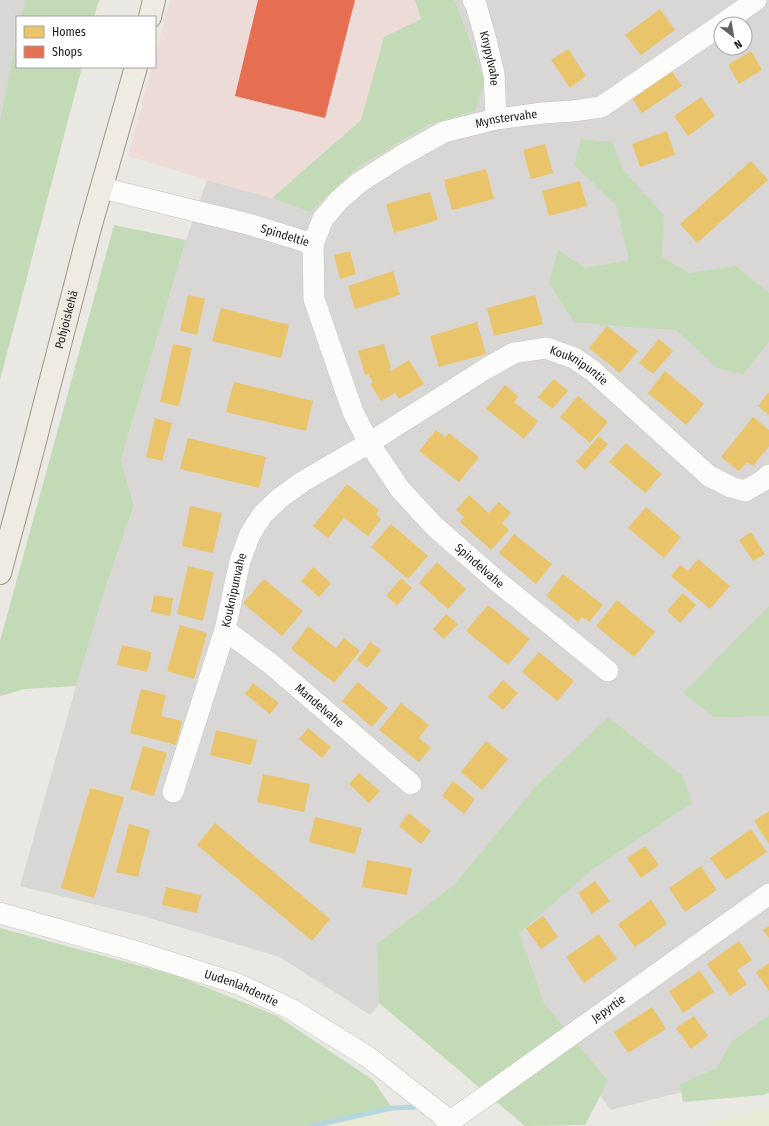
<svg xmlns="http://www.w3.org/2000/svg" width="769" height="1126" font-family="'Fira Sans Condensed',sans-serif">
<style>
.residential{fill:#d9d7d5;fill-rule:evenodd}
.commercial{fill:#eddbd7}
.farmland{fill:#eaebd5}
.forest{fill:#c3dab6}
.homes{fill:#e9c46a}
.shops{fill:#e76f51}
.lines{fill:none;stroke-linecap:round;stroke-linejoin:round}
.stream{stroke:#b5d5df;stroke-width:5}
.minor-casing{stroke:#c2c2bf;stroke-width:22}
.major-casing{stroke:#a09680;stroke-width:24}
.minor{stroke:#fcfcfb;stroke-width:21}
.major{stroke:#f0ebe2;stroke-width:22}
.labels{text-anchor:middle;stroke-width:4;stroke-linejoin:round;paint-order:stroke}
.street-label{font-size:12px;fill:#1b1b1b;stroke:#fff}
</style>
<rect width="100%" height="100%" fill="#eae8e3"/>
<path class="residential" d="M 0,0 L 25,0 L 21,17 L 17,17 L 17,37 L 0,119 Z
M 455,0 L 769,0 L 769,1068 L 765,1071 L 611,1110 L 462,906 L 370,1015 L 280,957 L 142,916 L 20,886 L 76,686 L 108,580 L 134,506 L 121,460 L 186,240 L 207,180 L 272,198 L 310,211 L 357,168 L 428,125 L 475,111 L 485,82 ZM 721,24 L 745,24 L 745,48 L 721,48 Z"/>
<path class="commercial" d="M 170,0 L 415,0 L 421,19 L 384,38 L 361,120 L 272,198 L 207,180 L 128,156 L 152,67 L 155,67 L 155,57 Z"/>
<path class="farmland" d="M 769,1107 L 769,1126 L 704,1126 Z
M 392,1108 L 387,1126 L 312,1126 Z"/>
<path class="forest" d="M 25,0 L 99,0 L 94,17 L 21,17 Z
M 415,0 L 455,0 L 485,82 L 475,111 L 428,125 L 357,168 L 310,212 L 272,198 L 361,120 L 384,37 L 421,19 Z
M 17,37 L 17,67 L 82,67 L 0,380 L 0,119 Z
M 581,139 L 612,142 L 624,171 L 664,215 L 662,257 L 689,273 L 736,266 L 769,293 L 769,341 L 743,374 L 717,368 L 676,330 L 614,326 L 574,322 L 549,283 L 558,250 L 585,268 L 629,260 L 616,205 L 574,165 Z
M 114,225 L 186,240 L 121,460 L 134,506 L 108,580 L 76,686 L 25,689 L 0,696 L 0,641 Z
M 769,606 L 769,716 L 714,717 L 683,693 Z
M 608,717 L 683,776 L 692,803 L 592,870 L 519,933 L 544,1003 L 608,1081 L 585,1125 L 525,1126 L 379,1003 L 377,944 L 454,885 L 537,785 Z
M 0,928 L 178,976 L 277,1016 L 373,1080 L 392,1108 L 312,1126 L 0,1126 Z
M 769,1015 L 769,1093 L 763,1095 L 683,1102 L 680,1084 L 717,1068 L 731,1042 Z"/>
<path class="homes" d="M 660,9 L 675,30 L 641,55 L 625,35 Z
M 568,49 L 586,76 L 570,88 L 551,60 Z
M 751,51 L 762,70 L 739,84 L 728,65 Z
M 671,70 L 682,86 L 642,113 L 631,97 Z
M 701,97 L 715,116 L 688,136 L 674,116 Z
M 667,131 L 675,155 L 640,167 L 632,144 Z
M 545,144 L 553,173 L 531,179 L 523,150 Z
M 751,161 L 768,180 L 697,243 L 680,224 Z
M 486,169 L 494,199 L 452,210 L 444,180 Z
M 580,181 L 587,206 L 549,216 L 542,191 Z
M 430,192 L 438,220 L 394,233 L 386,204 Z
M 350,251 L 356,274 L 340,279 L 334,255 Z
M 393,271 L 400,295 L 355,309 L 348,286 Z
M 188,295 L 205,299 L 197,335 L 180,331 Z
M 535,295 L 543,324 L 494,336 L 487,308 Z
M 221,308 L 289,325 L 281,358 L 212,341 Z
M 477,322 L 486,354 L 439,367 L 430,336 Z
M 607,326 L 638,351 L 620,373 L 589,348 Z
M 659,339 L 673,351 L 653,374 L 639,363 Z
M 173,344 L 192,348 L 179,406 L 160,402 Z
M 384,344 L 391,368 L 389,369 L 391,371 L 409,360 L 424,384 L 399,399 L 395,393 L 381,401 L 370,384 L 373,382 L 368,374 L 365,375 L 358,351 Z
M 665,371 L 704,404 L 686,425 L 648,393 Z
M 554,379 L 568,391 L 552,409 L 538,397 Z
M 234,382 L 313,401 L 306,431 L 226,412 Z
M 505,385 L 518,396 L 514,402 L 538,421 L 524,439 L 486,409 Z
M 769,392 L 769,415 L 758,406 Z
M 578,396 L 608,422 L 590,443 L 560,417 Z
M 753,417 L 769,430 L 769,446 L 753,466 L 747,462 L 739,471 L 721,457 Z
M 155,418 L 172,423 L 162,461 L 146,457 Z
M 436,430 L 445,437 L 449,433 L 479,457 L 459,482 L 419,451 Z
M 599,436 L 608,444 L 585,470 L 576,462 Z
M 188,438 L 266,457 L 259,488 L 180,469 Z
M 626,443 L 662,474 L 645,493 L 609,462 Z
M 347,484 L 379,510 L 376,514 L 381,519 L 368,536 L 344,518 L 328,538 L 313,526 Z
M 469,495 L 489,513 L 499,502 L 511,513 L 502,523 L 509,530 L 491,550 L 460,522 L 464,517 L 456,510 Z
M 190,506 L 222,513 L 213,553 L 182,546 Z
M 646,507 L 681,537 L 664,558 L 628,528 Z
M 391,524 L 428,556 L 408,579 L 371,547 Z
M 751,532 L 765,554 L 753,561 L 739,540 Z
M 514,534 L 552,564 L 536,584 L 499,553 Z
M 698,559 L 730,586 L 710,609 L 671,576 L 680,565 L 688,571 Z
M 437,562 L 466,589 L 448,609 L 419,583 Z
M 188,566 L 214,572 L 203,621 L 177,614 Z
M 313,567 L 331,583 L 319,597 L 301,581 Z
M 563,574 L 603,605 L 589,622 L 582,617 L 578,622 L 546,596 Z
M 401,578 L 412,588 L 397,605 L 386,596 Z
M 264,579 L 303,611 L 282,636 L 243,603 Z
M 683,593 L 696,605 L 680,623 L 667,611 Z
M 154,595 L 173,598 L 170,616 L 151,612 Z
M 617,600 L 655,632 L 634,657 L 596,626 Z
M 488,605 L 530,639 L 508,665 L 466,631 Z
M 446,614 L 458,624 L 444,639 L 433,629 Z
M 180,625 L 207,633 L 194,679 L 167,671 Z
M 308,626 L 336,648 L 344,638 L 360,651 L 334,683 L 291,649 Z
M 370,642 L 381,650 L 367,668 L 357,660 Z
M 122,645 L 152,652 L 147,672 L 117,665 Z
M 539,652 L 574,681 L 557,701 L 522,672 Z
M 503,680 L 518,693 L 503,710 L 488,697 Z
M 358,682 L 388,708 L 372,727 L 342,701 Z
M 253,683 L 279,703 L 270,714 L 245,694 Z
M 141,689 L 166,695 L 161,716 L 182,721 L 176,745 L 130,733 Z
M 401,703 L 429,725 L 419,738 L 431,748 L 419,762 L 379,730 Z
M 308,728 L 331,747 L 322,758 L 299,739 Z
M 216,730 L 257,740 L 251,765 L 210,755 Z
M 486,741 L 508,759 L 482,790 L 461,772 Z
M 143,746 L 167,753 L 154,796 L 130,789 Z
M 359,773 L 380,791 L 369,803 L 349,784 Z
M 263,774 L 310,784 L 304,812 L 257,802 Z
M 453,781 L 475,799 L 464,814 L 442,796 Z
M 90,788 L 124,797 L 94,898 L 61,888 Z
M 769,811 L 769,844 L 754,821 Z
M 409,813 L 431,831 L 421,844 L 399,826 Z
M 315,817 L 362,828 L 355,854 L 309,842 Z
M 215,823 L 330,919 L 312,941 L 197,845 Z
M 129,824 L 150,830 L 138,877 L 116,872 Z
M 751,829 L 767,852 L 726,880 L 710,858 Z
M 645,846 L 659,865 L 641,878 L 627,858 Z
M 367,860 L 412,868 L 407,895 L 362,887 Z
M 701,866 L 717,890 L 685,912 L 669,888 Z
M 595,881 L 610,901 L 592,914 L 578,893 Z
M 166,887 L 201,895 L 197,913 L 162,905 Z
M 651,900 L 667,924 L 635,947 L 618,924 Z
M 543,916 L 558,937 L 541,949 L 526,928 Z
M 769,926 L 769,938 L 763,930 Z
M 599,934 L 617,959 L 584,983 L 566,957 Z
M 739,941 L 752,960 L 737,970 L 747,984 L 730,996 L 707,964 Z
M 769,963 L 769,991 L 756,972 Z
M 700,971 L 714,992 L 683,1013 L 669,991 Z
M 652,1007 L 666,1029 L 628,1053 L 614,1032 Z
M 694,1016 L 708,1036 L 691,1049 L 676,1028 Z"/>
<path class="shops" d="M 258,0 L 355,0 L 325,118 L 235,96 Z"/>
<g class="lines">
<path class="stream" d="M 312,1126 L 392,1108 L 415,1107"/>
<g class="minor-casing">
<g id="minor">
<path id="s1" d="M 473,0 L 476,5 L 486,40 L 494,74 L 496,119"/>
<path d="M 722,24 L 756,0"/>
<path id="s2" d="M 102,188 L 248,224 L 313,244 L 314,299 L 353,412 L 369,443 L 400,489 L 434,526 L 498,582 L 608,671"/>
<path id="s3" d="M 313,244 L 323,219 L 339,200 L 360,182 L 401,156 L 444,132 L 496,119 L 543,113 L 573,111 L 601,107 L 721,25"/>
<path id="s4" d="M 225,630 L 271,664 L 411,784"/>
<path id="s5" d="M 173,792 L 225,630 L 240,561 L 250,534 L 263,514 L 280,498 L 302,482 L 369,443 L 487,368 L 514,353 L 546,348 L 574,358 L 593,371 L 709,476 L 731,487 L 745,491 L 761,482 L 769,475"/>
<path id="s6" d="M 0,913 L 131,950 L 238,984 L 291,1009 L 368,1057 L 441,1114 L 450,1126"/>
<path id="s7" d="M 448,1123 L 769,894"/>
</g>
</g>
<g class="major-casing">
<g id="major">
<path d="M 150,17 L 154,0"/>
<path id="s8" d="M 0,573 L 26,476 L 90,228 L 136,67"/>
</g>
</g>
<use href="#minor" class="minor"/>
<use href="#major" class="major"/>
</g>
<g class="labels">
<g class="street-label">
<text dy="4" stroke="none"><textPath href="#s1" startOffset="61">Knypylvahe</textPath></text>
<text dy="4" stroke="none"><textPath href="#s3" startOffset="241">Mynstervahe</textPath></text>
<text dy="4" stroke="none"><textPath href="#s2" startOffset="189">Spindeltie</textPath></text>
<text dy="4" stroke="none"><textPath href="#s8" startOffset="262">Pohjoiskehä</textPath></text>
<text dy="4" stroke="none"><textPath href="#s5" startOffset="662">Kouknipuntie</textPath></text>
<text dy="4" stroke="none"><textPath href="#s2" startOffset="594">Spindelvahe</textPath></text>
<text dy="4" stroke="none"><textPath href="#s5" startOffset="211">Kouknipunvahe</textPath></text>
<text dy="4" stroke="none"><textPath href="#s4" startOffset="121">Mandelvahe</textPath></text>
<text dy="4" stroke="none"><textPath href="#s6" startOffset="253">Uudenlahdentie</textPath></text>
<text dy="4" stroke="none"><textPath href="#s7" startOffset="197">Jepyrtie</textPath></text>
</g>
</g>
<rect x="16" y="16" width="140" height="52" fill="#ffffff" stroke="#a4a4a4"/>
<rect x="24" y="26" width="20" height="12" fill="#e9c46a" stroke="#a4a4a4"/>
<text x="52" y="36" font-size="12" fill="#1b1b1b">Homes</text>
<rect x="24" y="46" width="20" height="12" fill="#e76f51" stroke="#a4a4a4"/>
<text x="52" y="56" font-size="12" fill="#1b1b1b">Shops</text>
<g transform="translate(733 36) rotate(149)"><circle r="19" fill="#ffffff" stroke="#a4a4a4"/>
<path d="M0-3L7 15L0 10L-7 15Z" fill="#636361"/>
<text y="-6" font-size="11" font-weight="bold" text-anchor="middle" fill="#1b1b1b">N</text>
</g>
</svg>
